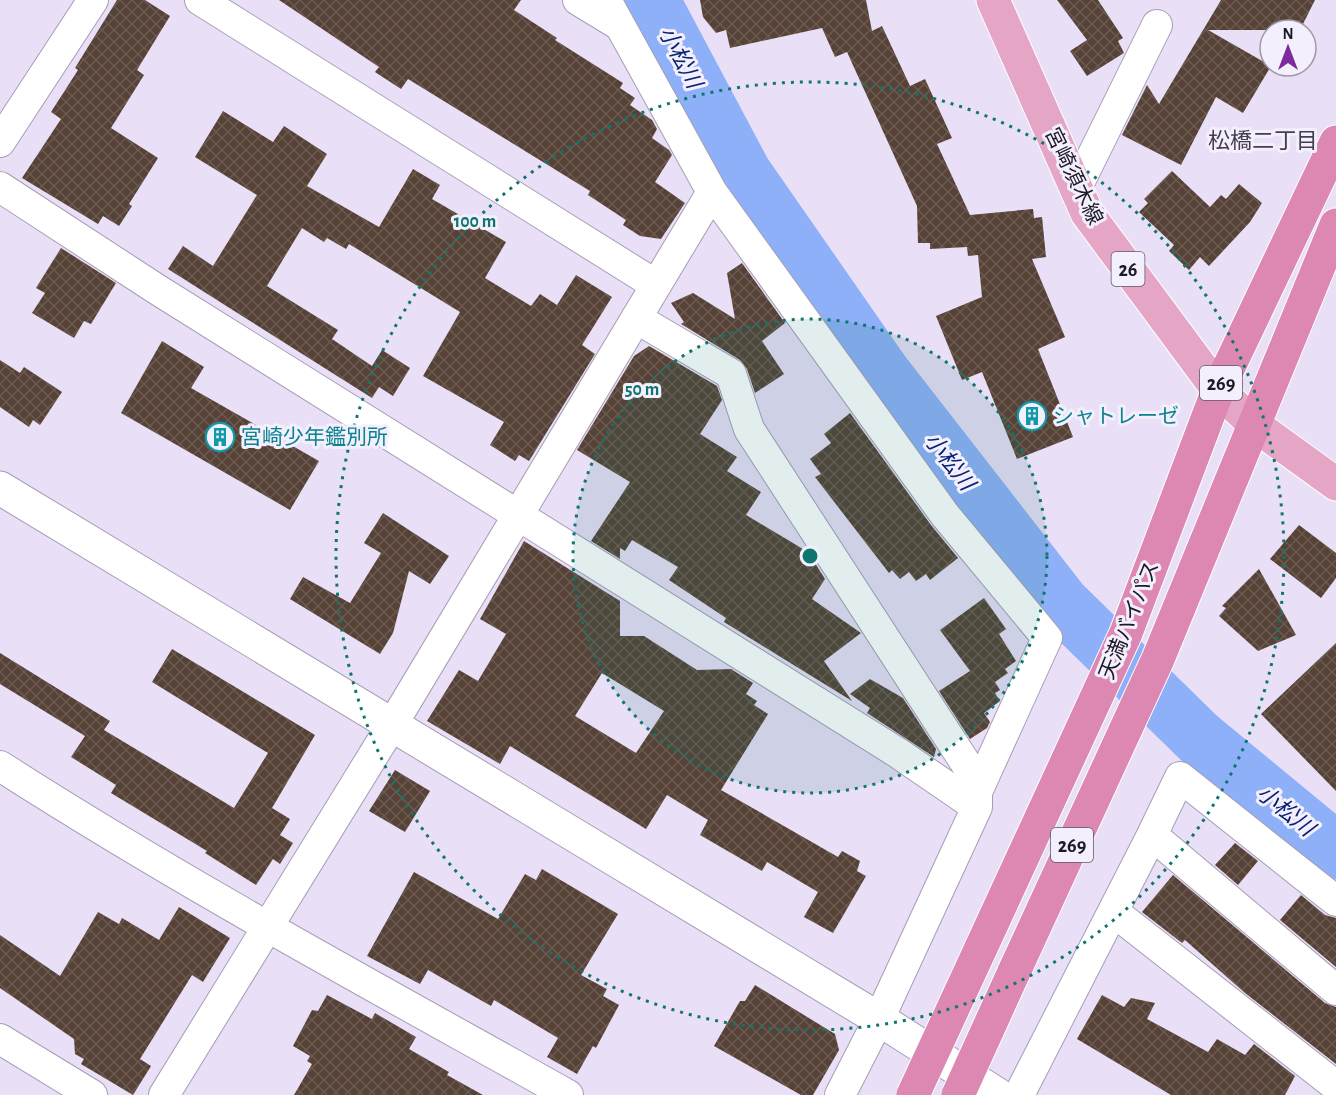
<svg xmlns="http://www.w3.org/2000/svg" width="1336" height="1095" font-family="'Alegreya Sans','Noto Sans JP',sans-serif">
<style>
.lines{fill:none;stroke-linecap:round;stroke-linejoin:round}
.river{stroke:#8eb0f8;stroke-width:57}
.building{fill:url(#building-cross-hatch);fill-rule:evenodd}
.minor-casing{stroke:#a69db4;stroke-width:32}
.tertiary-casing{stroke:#a69db4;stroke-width:35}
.primary-casing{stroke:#fff;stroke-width:35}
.trunk-casing{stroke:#fff;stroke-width:35}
.minor{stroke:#fff;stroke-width:30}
.tertiary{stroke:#fff;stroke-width:33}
.primary{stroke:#e5a6c5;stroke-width:33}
.trunk{stroke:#dc88b2;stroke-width:33}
.trunk-bridge-casing{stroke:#fff;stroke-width:35;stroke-linecap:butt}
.trunk-bridge{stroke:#dc88b2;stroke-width:33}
.ring{fill:none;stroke:#0f766e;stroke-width:3;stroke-dasharray:3 6}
.labels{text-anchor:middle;stroke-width:6;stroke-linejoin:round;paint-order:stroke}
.shield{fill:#f4effd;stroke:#5e5a64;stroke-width:1.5}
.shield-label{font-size:20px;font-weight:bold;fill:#1d1a22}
.street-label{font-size:21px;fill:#1d1a22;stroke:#f4effd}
.culture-label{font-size:21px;fill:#0d838f;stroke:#f4effd;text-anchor:start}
.water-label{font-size:22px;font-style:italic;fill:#092374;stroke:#f4effd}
.neighbourhood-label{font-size:22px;fill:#453d50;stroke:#f4effd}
.centre{fill:#0f766e;stroke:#f4effd;stroke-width:3}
.ring-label{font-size:18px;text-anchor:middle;font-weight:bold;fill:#0f766e;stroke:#f4effd;stroke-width:6;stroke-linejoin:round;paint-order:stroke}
</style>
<defs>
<pattern id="building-cross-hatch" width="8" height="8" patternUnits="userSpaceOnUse" patternTransform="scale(1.5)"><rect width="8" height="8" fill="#564236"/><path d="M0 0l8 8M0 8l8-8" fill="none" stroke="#6a5a51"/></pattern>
</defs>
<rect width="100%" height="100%" fill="#e9dff7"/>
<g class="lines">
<path class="river" d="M 651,0 L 743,173 L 882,373 L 1061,603 L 1199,738 L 1336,851"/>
</g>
<path class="building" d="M 117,0 L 145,0 L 170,16 L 137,70 L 144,75 L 111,128 L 158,158 L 129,204 L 132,206 L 119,226 L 103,216 L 98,224 L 22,178 L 61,119 L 51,112 L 78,70 L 75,68 Z
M 279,0 L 521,0 L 514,10 L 557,38 L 555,40 L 623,83 L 620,88 L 635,98 L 630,105 L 652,120 L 657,129 L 652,138 L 669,150 L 672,155 L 655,182 L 685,203 L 661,239 L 640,236 L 623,225 L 626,220 L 588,195 L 590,191 L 408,79 L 401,89 L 375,72 L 379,67 Z
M 700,0 L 866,0 L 872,31 L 882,26 L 910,86 L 925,79 L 952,138 L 937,144 L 970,215 L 1033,209 L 1034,218 L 1042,217 L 1046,257 L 1032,259 L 1065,337 L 1038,349 L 1073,437 L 1017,459 L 982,372 L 962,380 L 936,316 L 982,297 L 978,255 L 968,256 L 967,247 L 930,249 L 930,243 L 918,243 L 917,206 L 847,52 L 835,57 L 822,28 L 730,48 L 726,30 L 716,33 L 703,17 Z
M 1057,0 L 1098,0 L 1123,38 L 1118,41 L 1124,53 L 1087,76 L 1070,51 L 1087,40 Z
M 1221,0 L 1315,0 L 1300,30 L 1208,30 L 1271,66 L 1243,113 L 1216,97 L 1181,165 L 1122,135 L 1147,85 L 1159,104 Z
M 223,111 L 273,142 L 284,126 L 327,154 L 307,186 L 379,227 L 413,169 L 440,185 L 432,199 L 506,242 L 485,278 L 531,306 L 540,294 L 557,305 L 576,275 L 612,297 L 582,345 L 595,354 L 529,461 L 519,455 L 515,461 L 490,445 L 504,422 L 423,376 L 460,312 L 349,244 L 346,249 L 327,238 L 324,242 L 302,228 L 267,286 L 338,330 L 332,339 L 372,366 L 382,350 L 410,368 L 393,396 L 379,387 L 372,398 L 168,269 L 183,246 L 213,266 L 257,195 L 195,157 Z
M 1172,171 L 1210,207 L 1221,195 L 1226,199 L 1239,184 L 1262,203 L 1250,222 L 1209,266 L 1200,257 L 1189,270 L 1169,251 L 1174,245 L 1139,212 L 1148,203 L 1144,199 Z
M 61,248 L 116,283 L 91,324 L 84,321 L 74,338 L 32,313 L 45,293 L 36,288 Z
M 742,263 L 785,323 L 762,341 L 784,374 L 755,393 L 747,369 L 740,360 L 681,324 L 684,322 L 671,303 L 693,293 L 735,319 L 727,273 Z
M 162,341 L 204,367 L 191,388 L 319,461 L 290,510 L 121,413 Z
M 649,346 L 717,386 L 722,400 L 700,434 L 737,457 L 727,471 L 761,492 L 746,515 L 808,552 L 825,579 L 812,599 L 861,633 L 824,661 L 852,701 L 724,622 L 726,618 L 669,580 L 678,567 L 632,540 L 625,551 L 620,548 L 620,559 L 591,541 L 630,482 L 577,450 L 634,356 Z
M 0,360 L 20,373 L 24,367 L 62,392 L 40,425 L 33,420 L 29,427 L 0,407 Z
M 850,413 L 931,525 L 958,558 L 930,580 L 926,574 L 916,581 L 909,572 L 900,579 L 892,570 L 889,573 L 815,477 L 821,474 L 810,459 L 831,443 L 824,434 Z
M 383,513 L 449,556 L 430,584 L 409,571 L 393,633 L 380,654 L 290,599 L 303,577 L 350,603 L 381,553 L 364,543 Z
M 1299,525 L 1336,553 L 1336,578 L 1321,598 L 1270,559 Z
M 524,541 L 620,601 L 620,636 L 644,636 L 697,670 L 731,669 L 753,683 L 746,694 L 757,701 L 754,705 L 768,714 L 721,790 L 838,857 L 842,851 L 860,861 L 857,871 L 866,876 L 833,933 L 804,917 L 818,892 L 767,862 L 762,871 L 700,835 L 708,820 L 667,795 L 646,829 L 510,746 L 500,764 L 427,721 L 459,670 L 478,681 L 506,634 L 480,619 ZM 602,673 L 664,711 L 636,753 L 575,716 Z
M 1259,569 L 1296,635 L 1258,651 L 1219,616 L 1226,608 L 1222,606 Z
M 984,598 L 1006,629 L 999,634 L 1016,661 L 1005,669 L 1008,673 L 995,682 L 1000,690 L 995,693 L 1000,701 L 984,713 L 990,722 L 987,728 L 970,739 L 939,691 L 970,671 L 940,630 Z
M 1336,643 L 1336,791 L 1261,714 Z
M 172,649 L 315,735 L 272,808 L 290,819 L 280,835 L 293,843 L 280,864 L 273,859 L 256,885 L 205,853 L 207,851 L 111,793 L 116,785 L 71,757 L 85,736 L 0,684 L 0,653 L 110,721 L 104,730 L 234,808 L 268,753 L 152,682 Z
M 870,679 L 903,698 L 936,749 L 934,757 L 867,713 L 870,708 L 850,694 Z
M 395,770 L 430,791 L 405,832 L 369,811 Z
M 1235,843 L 1258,861 L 1238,885 L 1215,865 Z
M 542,869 L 618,914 L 581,975 L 607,989 L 603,996 L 619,1005 L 596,1048 L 593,1046 L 577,1074 L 547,1057 L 558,1038 L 494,1000 L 491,1006 L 428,970 L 420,984 L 367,956 L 414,872 L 498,919 L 525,874 L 536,880 Z
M 1173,875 L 1325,1003 L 1336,1007 L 1336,1064 L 1245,993 L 1185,940 L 1182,943 L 1142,912 Z
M 1301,895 L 1325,915 L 1336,918 L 1336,967 L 1280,920 Z
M 179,907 L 230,938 L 203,982 L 192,975 L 140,1059 L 151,1066 L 133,1095 L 81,1064 L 84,1059 L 75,1054 L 74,1039 L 0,988 L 0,935 L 60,976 L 98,912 L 119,924 L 122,918 L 159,940 Z
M 755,985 L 835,1034 L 839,1050 L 813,1095 L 801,1095 L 714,1046 L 740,1001 L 745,1001 Z
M 327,995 L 372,1019 L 375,1013 L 416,1037 L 409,1049 L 449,1072 L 447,1075 L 483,1095 L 294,1095 L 312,1064 L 307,1061 L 310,1056 L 293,1046 L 312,1010 L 318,1011 Z
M 1102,995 L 1124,1007 L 1131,998 L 1155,1003 L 1147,1019 L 1208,1052 L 1217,1039 L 1245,1055 L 1254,1044 L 1295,1076 L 1285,1095 L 1171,1095 L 1077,1039 Z"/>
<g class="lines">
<g class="minor-casing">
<path id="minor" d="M 200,0 L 656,285
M 578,0 L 619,25
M 606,0 L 712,192 L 945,515 L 1047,638 L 977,792
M 0,142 L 93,0
M 0,187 L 158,290 L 898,753 L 977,807
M 1076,189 L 1157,25
M 636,318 L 731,374 L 749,429 L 970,770 L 977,792 L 977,807 L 879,1019 L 840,1095
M 0,766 C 184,884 377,988 568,1095
M 1152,835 L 1180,777 L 1336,901
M 1114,912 L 1336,1086
M 0,1039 L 92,1095
M 164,1095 L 392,725 L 712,192
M 1019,1095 L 1152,835 L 1336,990"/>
</g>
<g class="tertiary-casing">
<path id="tertiary" d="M 0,488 L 879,1019 L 998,1095"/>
</g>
<g class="primary-casing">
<path id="primary" d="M 993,0 L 1087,213 L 1218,390 L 1256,426 L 1336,484"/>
</g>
<g class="trunk-casing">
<path id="trunk" d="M 980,950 L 1126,633 L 1218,390 L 1336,142
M 1013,974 L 1158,659 L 1336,225"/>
</g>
<use href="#minor" class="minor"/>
<use href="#tertiary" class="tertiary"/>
<use href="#primary" class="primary"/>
<use href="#trunk" class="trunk"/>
<g class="trunk-bridge-casing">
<path id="trunk-bridge" d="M 913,1095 L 980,950
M 958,1095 L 1013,974"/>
</g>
<use href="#trunk-bridge" class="trunk-bridge"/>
</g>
<circle cx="810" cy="556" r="237" fill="#0f766e" fill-opacity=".12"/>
<g class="ring">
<circle cx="810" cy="556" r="237"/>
<circle cx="810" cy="556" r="474"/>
</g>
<defs>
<g id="building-ring" transform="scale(1.5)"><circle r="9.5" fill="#f4effd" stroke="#0f9aa8" stroke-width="1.5"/><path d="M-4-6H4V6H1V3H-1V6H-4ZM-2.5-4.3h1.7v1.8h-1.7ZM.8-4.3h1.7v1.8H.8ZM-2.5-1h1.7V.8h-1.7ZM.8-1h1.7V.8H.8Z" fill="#0f9aa8"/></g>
</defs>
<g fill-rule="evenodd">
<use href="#building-ring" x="1032" y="416"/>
<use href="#building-ring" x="220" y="437"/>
</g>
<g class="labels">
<g class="shield">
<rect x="1111.5" y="252" width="33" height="34" rx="4.5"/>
<rect x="1200" y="366" width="42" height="34" rx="4.5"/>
<rect x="1051" y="828" width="42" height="34" rx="4.5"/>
</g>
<g class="shield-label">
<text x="1128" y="276">26</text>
<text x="1221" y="390">269</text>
<text x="1072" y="852">269</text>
</g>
<g class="street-label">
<text transform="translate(1074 176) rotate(64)" y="7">宮崎須木線</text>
<text transform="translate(1129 620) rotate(-68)" y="7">天満バイパス</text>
</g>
<g class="culture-label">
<text x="1053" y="423">シャトレーゼ</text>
<text x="241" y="444">宮崎少年鑑別所</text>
</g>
<g class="water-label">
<text transform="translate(681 57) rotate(62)" y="8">小松川</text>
<text transform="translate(950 461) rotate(52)" y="8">小松川</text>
<text transform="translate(1286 810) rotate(39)" y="8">小松川</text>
</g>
<g class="neighbourhood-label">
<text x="1263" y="148">松橋二丁目</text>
</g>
</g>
<circle cx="810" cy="556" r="9" class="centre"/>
<g class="ring-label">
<text x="475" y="227">100 m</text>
<text x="642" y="395">50 m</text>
</g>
<g transform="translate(1288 48)"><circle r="28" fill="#f4effd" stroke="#9e9aa5" stroke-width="1.5"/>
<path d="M0-4.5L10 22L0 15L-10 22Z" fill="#7d2b9a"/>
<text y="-9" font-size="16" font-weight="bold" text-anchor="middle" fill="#1d1a22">N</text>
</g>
</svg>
